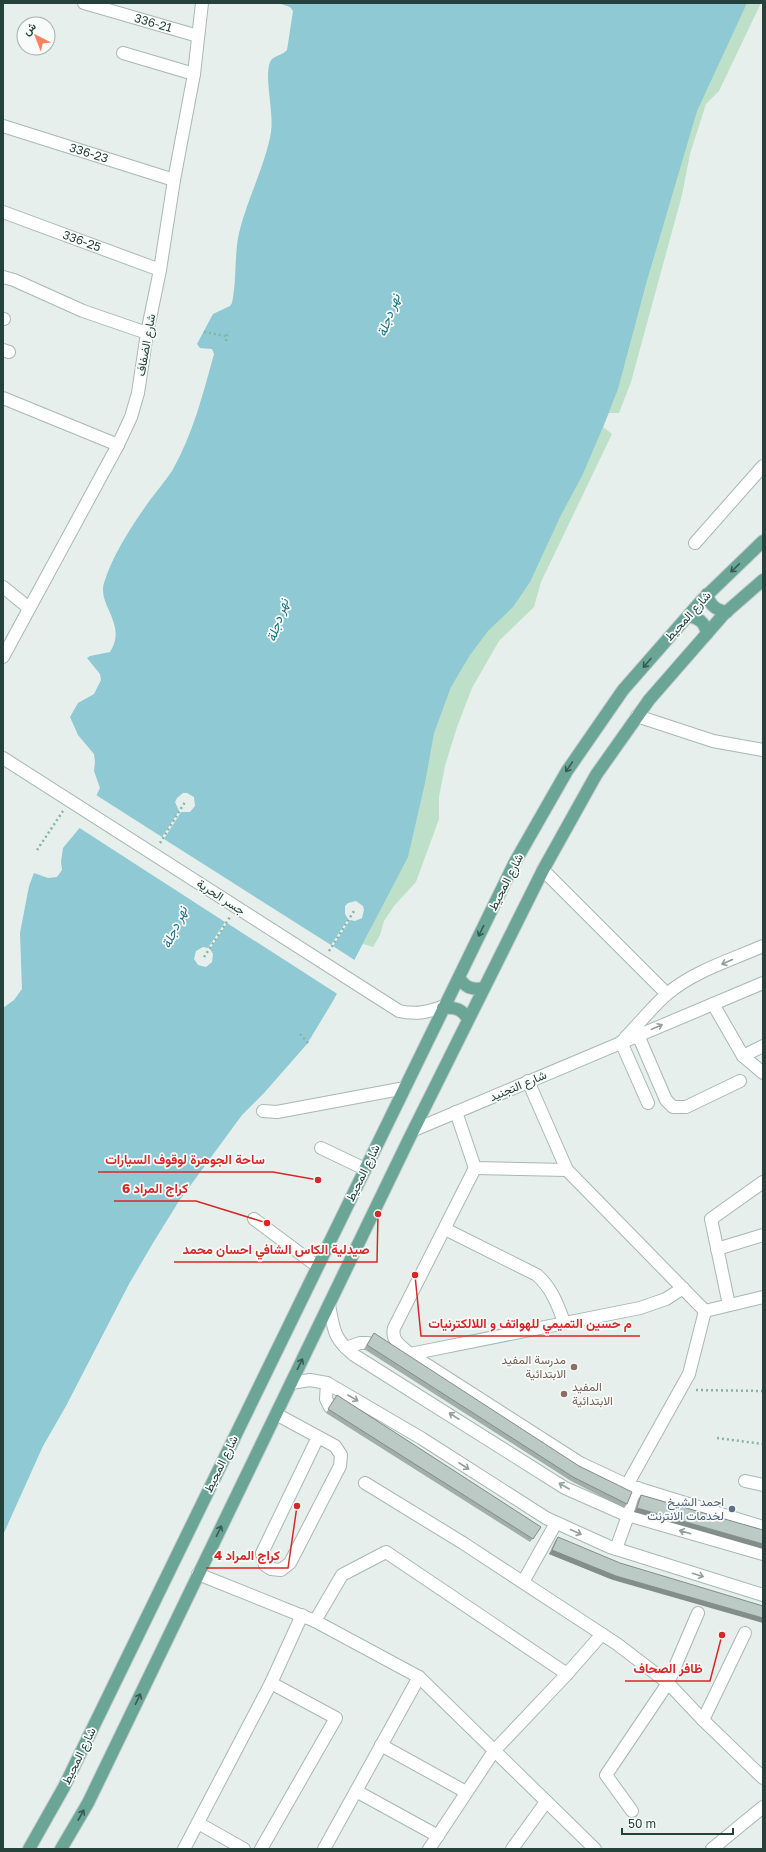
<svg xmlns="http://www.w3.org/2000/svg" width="766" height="1852" font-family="'Golos Text',Vazirmatn,sans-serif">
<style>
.green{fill:#bfe0c8}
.water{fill:#8ec9d4}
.pier{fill:#e6efeb}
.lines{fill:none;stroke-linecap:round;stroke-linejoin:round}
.minor-casing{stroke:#a8b8b2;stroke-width:14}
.major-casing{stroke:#c2cac8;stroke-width:14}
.path{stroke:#86b3a5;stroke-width:2.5;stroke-dasharray:2 3;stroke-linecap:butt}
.minor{stroke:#fff;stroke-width:12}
.major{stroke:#6aa596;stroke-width:12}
.wall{fill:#a1aea9}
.shaded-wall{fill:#838d89}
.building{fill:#bbcac4;stroke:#838d89}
.oneway{stroke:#365b51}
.oneway2{stroke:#92a09c}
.education-dot{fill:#8d6e63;stroke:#f7fbf9;stroke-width:1.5}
.service-dot{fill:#5c6f8a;stroke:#f7fbf9;stroke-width:1.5}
.labels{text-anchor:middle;stroke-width:3.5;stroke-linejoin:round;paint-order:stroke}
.street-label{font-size:12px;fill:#24423a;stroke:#f7fbf9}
.education-label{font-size:12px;fill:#785e54;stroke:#f7fbf9;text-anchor:end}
.service-label{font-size:12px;fill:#4e5e75;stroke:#f7fbf9;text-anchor:end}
.water-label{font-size:13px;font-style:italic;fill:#1c6f80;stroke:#f7fbf9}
.leader{fill:none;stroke:#d62828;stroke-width:1.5}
.callout-dot{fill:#d62828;stroke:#f7fbf9;stroke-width:1.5}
.callout-label{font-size:13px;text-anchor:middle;font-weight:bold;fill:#d62828;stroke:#f7fbf9;stroke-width:3.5;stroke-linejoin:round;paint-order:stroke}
</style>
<rect width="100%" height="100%" fill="#e6efeb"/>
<path class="green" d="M 723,3 L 761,3 L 719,91 L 706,104 L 690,154 L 682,195 L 631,382 L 619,413 L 609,413 L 603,427 L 612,434 L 541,582 L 534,607 L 499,641 L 472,688 L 457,727 L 445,766 L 439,797 L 439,819 L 424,860 L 416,882 L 394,906 L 384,921 L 380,935 L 373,947 L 363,944 L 378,914 L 408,793 Z"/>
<path class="water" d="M 278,3 L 747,3 L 697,111 L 646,284 L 618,389 L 603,427 L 582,476 L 561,515 L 530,582 L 513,607 L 488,631 L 470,655 L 451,687 L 434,733 L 425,783 L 408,857 L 333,1001 L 307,1044 L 264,1093 L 242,1115 L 179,1201 L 153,1243 L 129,1284 L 66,1406 L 43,1446 L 3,1535 L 3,1008 L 14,1000 L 22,989 L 20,933 L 29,886 L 34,873 L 48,878 L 57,877 L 62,870 L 61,862 L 63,848 L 82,825 L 100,788 L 94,771 L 95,762 L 94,754 L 78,735 L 70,717 L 78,703 L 94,694 L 101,680 L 100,674 L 87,658 L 90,656 L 110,652 C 128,625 97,605 104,583 C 113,554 133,524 150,500 C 157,491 165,481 172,471 C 193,434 203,394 214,354 L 212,349 L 200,348 L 197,344 L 213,314 L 230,306 L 232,303 C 237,280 234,256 239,233 C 247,199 265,167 271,132 C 274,112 264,77 270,62 C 272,56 283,55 287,50 L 293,11 L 290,7 Z"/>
<path class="pier" d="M 183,793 L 187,793 L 194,797 L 195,806 L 190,812 L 181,812 L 164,839 L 331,945 L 348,919 L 345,914 L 345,906 L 348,903 L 356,901 L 363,906 L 364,910 L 362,918 L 355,921 L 350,920 L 333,946 L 356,961 L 339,995 L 227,923 L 210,949 L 213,954 L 212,962 L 206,967 L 198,965 L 194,959 L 196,951 L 203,947 L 208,948 L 225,922 L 78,827 L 83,812 L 96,795 L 162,837 L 179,811 L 175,802 L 177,798 Z"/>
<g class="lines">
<g class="minor-casing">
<g id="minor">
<path id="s1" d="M 84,3 L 198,36"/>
<path d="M 123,53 L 194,74"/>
<path id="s2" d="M 3,126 L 174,180"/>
<path id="s3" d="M 3,212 L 160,270"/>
<path d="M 3,277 L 14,280 L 83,311 L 147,333"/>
<path d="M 3,319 L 4,319"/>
<path d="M 3,350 L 9,352"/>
<path d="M 3,398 L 118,445"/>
<path d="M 695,543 L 763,466"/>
<path d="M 3,587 L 29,608"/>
<path d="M 3,657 L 118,445 L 131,417 L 138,393 L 147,333 L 160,270 L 174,180 L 194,74 L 202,3"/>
<path d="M 637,716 L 713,741 L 763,750"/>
<path d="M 3,758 L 399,1011 C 416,1015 429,1012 444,1006"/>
<path d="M 543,870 L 667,994"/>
<path d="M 713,1004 L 743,1056 L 763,1073"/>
<path d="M 638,1035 L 666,1100 L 673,1107 L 686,1107 L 740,1081"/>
<path d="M 625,1038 C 639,1024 652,1007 667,994 C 694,971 731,960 763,946"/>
<path d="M 621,1042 L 648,1103"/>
<path d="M 743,1056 L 763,1046"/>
<path d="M 528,1081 L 567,1170 L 705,1311"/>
<path d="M 263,1111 L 277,1112 L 405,1088"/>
<path d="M 456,1112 L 475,1168 L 567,1170"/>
<path d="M 414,1130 L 763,983"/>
<path d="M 321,1148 L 365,1169"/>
<path d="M 475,1168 L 394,1328 C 391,1341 401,1346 410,1354 L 580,1463 L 627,1485 L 763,1527"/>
<path d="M 254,1219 L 317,1266"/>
<path d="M 445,1229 L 537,1275 C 552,1289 557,1303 564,1322"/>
<path d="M 717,1249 L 763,1235"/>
<path d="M 329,1305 C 334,1330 333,1338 354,1355 L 565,1488 L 624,1514 L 763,1554"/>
<path d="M 729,1305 L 711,1219 L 763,1182"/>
<path d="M 705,1311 L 763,1297"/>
<path d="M 346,1348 L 360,1343 L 368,1343"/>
<path d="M 410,1354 L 640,1308 L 666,1299 L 683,1288"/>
<path d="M 291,1383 L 310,1380 L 327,1383 L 421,1438 L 546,1518 L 610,1547 L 763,1595"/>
<path d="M 327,1383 L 326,1399 L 330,1407"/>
<path d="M 276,1414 L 335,1446 L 341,1455 L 340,1466 L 290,1563 L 281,1570 L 271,1569 L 265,1565 L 262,1553 L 318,1437"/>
<path d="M 745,1481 L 763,1485"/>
<path d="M 365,1483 L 463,1543 L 617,1644 L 668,1683 L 703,1720 L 763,1778"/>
<path d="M 627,1485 L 689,1374 L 705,1311"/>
<path d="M 616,1549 L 638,1488"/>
<path d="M 198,1574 L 315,1621 L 419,1677 L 595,1849"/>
<path d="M 523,1582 L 556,1523"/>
<path d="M 315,1621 L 342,1575 L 386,1552 L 567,1674"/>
<path d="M 703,1720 L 745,1633"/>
<path d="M 381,1745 L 466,1792"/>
<path d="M 356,1791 L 438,1836"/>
<path d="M 632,1811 L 606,1775 L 668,1683 L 698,1613"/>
<path d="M 198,1823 L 244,1849"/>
<path d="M 184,1849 L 271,1683 L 302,1615"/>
<path d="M 261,1849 L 336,1718 L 271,1683"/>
<path d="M 324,1849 L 419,1677"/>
<path d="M 429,1849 L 494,1751 L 567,1674 L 602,1634"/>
<path d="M 512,1849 L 546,1802"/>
<path d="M 712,1849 L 763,1807"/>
</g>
</g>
<g class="major-casing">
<path id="major" d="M 707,594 C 710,606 716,610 727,612
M 688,616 C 699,618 705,622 707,634
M 459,977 C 465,988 472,990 484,988
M 443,1008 C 455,1007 463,1009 468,1020
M 29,1849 L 64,1787 L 515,862 L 567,771 L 623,690 L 701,601 L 763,541
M 61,1849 L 88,1803 L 408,1141 L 543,870 L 596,775 L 649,700 L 724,614 L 763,580"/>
</g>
<path class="path" d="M 204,332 L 226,336
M 226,341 L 228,331
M 160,843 L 185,802
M 37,850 L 63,811
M 329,951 L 354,911
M 204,957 L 230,917
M 300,1034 L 308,1043
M 696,1390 L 763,1391
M 717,1438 L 763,1444"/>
<use href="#minor" class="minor"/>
<use href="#major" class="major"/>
</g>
<path class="wall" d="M 374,1333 L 627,1504 L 624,1508 L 571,1481 L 364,1349 Z
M 337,1395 L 541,1527 L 530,1542 L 326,1413 Z
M 641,1495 L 763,1530 L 634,1512 L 638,1499 Z
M 558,1537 L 613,1580 L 549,1554 L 555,1541 Z"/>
<path class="shaded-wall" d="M 637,1508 L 763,1544 L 763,1549 L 634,1512 Z
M 552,1550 L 763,1618 L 763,1623 L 613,1580 L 549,1554 Z"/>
<path class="building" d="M 374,1333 L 579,1466 L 632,1492 L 627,1504 L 573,1477 L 367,1345 Z
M 337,1395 L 541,1527 L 533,1539 L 328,1409 Z
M 641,1495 L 763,1530 L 763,1544 L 637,1508 Z
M 558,1537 L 620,1563 L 763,1606 L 763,1618 L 616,1576 L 552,1550 Z"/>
<defs><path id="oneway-shaft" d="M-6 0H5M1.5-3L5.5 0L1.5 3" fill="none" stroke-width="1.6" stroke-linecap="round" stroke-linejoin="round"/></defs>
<g class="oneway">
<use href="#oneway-shaft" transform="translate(735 568) rotate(136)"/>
<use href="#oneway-shaft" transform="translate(647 663) rotate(131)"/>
<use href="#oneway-shaft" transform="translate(569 767) rotate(124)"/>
<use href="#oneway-shaft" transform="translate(481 931) rotate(116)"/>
<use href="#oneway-shaft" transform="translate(300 1364) rotate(-64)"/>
<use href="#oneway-shaft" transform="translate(219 1531) rotate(-64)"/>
<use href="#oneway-shaft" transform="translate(138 1699) rotate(-64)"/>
<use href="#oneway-shaft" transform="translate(81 1815) rotate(-61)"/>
</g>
<g class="oneway2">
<use href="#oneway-shaft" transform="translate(727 962) rotate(156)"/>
<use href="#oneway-shaft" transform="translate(657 1027) rotate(-23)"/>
<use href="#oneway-shaft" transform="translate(353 1398) rotate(30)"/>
<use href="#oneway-shaft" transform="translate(454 1416) rotate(-147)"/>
<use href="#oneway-shaft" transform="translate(464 1466) rotate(33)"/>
<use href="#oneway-shaft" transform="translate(564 1486) rotate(-150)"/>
<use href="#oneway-shaft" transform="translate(576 1532) rotate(24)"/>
<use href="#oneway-shaft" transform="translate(685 1532) rotate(-164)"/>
<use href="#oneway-shaft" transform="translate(698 1575) rotate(17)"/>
</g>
<g class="education-dot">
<circle cx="574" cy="1367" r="4"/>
<circle cx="564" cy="1394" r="4"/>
</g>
<circle class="service-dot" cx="732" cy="1509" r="4"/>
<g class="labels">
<g class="street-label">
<text dy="4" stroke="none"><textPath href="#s1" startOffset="72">336-21</textPath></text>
<text dy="4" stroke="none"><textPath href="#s2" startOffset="90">336-23</textPath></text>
<text dy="4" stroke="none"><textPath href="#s3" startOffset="84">336-25</textPath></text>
<text transform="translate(146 345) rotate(-80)" y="4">شارع الضفاف</text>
<text transform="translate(688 616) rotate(-48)" y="4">شارع المحيط</text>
<text transform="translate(506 882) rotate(-63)" y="4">شارع المحيط</text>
<text transform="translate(221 897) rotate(33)" y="4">جسر الحرية</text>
<text transform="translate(518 1086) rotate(-23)" y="4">شارع التجنيد</text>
<text transform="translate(363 1173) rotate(-64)" y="4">شارع المحيط</text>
<text transform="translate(221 1464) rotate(-64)" y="4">شارع المحيط</text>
<text transform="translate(79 1756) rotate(-64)" y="4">شارع المحيط</text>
</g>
<g class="education-label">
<text x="566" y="1364">مدرسة المفيد<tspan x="566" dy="14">الابتدائية</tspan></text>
<text x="572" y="1391" text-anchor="start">المفيد<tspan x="572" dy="14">الابتدائية</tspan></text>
</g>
<g class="service-label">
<text x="724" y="1506">احمد الشيخ<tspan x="724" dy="14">لخدمات الانترنت</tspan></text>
</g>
<g class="water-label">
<text transform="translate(388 315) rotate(-70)" y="5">نهر دجلة</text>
<text transform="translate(277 620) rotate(-72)" y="5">نهر دجلة</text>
<text transform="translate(174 927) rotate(-66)" y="5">نهر دجلة</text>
</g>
</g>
<path class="leader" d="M318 1180L273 1172H98M267 1223L196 1201H114M378 1214L377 1262H174M415 1275L421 1336H640M297 1506L288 1568H206M722 1635L710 1681H625"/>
<g class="callout-dot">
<circle cx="318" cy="1180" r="4"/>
<circle cx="267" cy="1223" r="4"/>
<circle cx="378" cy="1214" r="4"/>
<circle cx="415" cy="1275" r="4"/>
<circle cx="297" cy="1506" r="4"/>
<circle cx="722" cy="1635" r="4"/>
</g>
<g class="callout-label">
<text x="185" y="1164">ساحة الجوهرة لوقوف السيارات</text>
<text x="155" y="1193">كراج المراد 6</text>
<text x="276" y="1254">صيدلية الكاس الشافي احسان محمد</text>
<text x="530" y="1328">م حسين التميمي للهواتف و اللالكترنيات</text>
<text x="247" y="1560">كراج المراد 4</text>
<text x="668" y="1673">ظافر الصحاف</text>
</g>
<rect width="766" height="1852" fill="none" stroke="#24423a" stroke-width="8"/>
<g transform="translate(36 36) rotate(318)"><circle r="19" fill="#f7fbf9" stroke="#a3b1ad"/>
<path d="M0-3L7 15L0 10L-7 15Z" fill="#f4845f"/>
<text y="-6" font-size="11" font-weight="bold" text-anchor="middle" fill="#24423a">ش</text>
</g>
<path d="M622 1828v6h111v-6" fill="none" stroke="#24423a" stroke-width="2"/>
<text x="628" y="1828" font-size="12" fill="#24423a" stroke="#f7fbf9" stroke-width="3" paint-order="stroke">50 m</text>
</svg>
